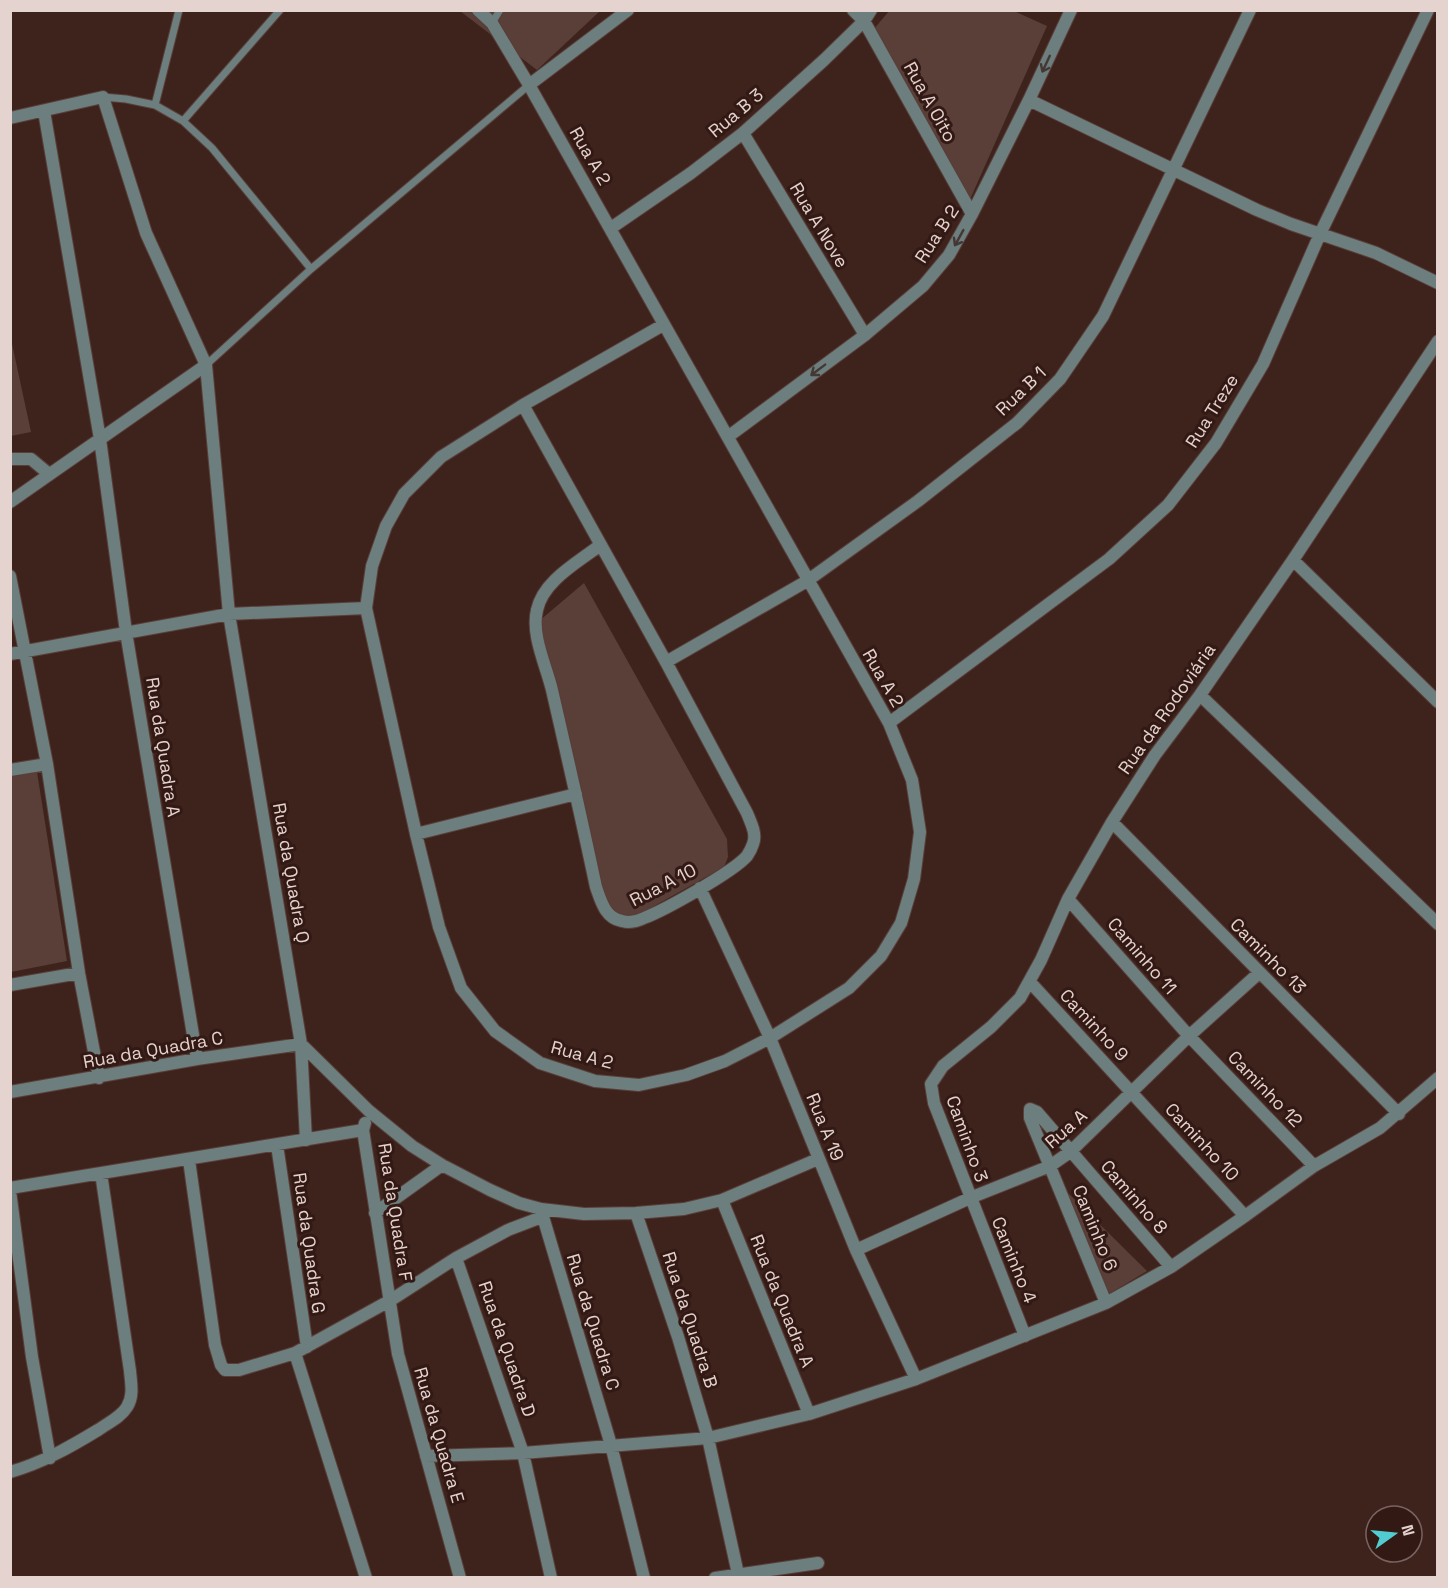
<svg xmlns="http://www.w3.org/2000/svg" width="1448" height="1588" font-family="'Space Grotesk',sans-serif">
<style>
.green{fill:#5a3e38}
.lines{fill:none;stroke-linecap:round;stroke-linejoin:round}
.lane-casing{stroke:#593f39;stroke-width:9}
.street-casing{stroke:#593f39;stroke-width:14}
.lane{stroke:#6d7e7e;stroke-width:7}
.street{stroke:#6d7e7e;stroke-width:12}
.oneway{stroke:#443734}
.labels{text-anchor:middle;stroke-width:6;stroke-linejoin:round;paint-order:stroke}
.street-label{font-size:18px;fill:#e5d3cf;stroke:#331914}
</style>
<rect width="100%" height="100%" fill="#3e231d"/>
<path class="green" d="M 890,10 L 1014,11 L 1047,26 L 968,204 L 873,30 Z
M 460,11 L 600,11 L 537,70 Z
M 11,339 L 31,432 L 11,436 L 10,436 Z
M 584,583 L 727,839 L 728,857 L 724,867 L 631,919 L 604,908 L 539,621 Z
M 37,772 L 67,961 L 11,972 L 11,776 Z
M 1061,1186 L 1147,1271 L 1109,1294 Z"/>
<g class="lines">
<g class="lane-casing">
<path id="lane" d="M 492,23 L 500,10
M 103,97 L 126,99 L 155,105 L 183,121 L 212,148 L 311,269
M 155,105 L 179,10
M 183,121 L 280,10
M 206,365 L 311,269 L 529,85"/>
</g>
<g class="street-casing">
<path id="street" d="M 478,10 L 492,23 L 529,85 L 889,723 L 912,780 L 920,832 L 914,879 L 901,923 L 881,956 L 849,988 L 770,1038 L 725,1061 L 686,1075 L 639,1085 L 595,1081 L 540,1063 L 495,1031 L 461,988 L 439,927 L 416,834 L 366,608 L 372,566 L 386,526 L 404,494 L 441,457 L 523,405 L 663,325
M 853,10 L 864,21 L 972,214
M 529,85 L 628,10
M 1029,100 L 1257,210 L 1291,224 L 1376,253 L 1438,283
M 44,111 L 100,439 L 126,632 L 197,1059
M 10,118 L 103,97 L 146,233 L 206,365 L 10,502
M 743,133 L 865,335
M 611,228 L 691,173 L 743,133 L 824,60 L 864,21 L 871,10
M 206,365 L 229,614 L 301,1044 L 306,1140
M 523,405 L 666,662 L 747,813 C 751,823 757,834 753,844 C 752,847 749,853 747,856 C 733,872 665,910 644,918 C 638,921 629,923 622,921 C 605,918 601,901 596,887 C 582,821 567,755 552,690 C 546,665 531,635 537,610 C 543,581 577,563 599,546
M 729,436 L 865,335 L 923,286 L 949,255 L 972,214 L 1029,100 L 1071,10
M 10,459 L 31,459 L 49,474
M 1293,560 L 1438,702
M 10,576 L 47,764 L 79,973 L 99,1078
M 10,654 L 229,614 L 366,608
M 666,662 L 807,581 L 918,501 L 1017,423 L 1060,379 L 1103,316 L 1250,10
M 1200,695 L 1438,924
M 889,723 L 1109,559 L 1168,505 L 1216,443 L 1263,364 L 1320,234 L 1428,10
M 10,770 L 47,764
M 1112,822 L 1399,1114
M 416,834 L 576,794
M 700,888 L 770,1038 L 856,1250 L 916,1379
M 1068,899 L 1189,1036 L 1314,1166
M 1030,982 L 1245,1216
M 10,985 L 79,973
M 10,1092 L 197,1059 L 301,1044 L 369,1111 L 412,1146 L 442,1165 L 490,1190 L 519,1203 L 541,1209 L 584,1214 L 636,1213 L 684,1209 L 722,1200 L 818,1159
M 363,1130 L 398,1354 L 460,1578
M 277,1145 L 307,1347
M 189,1160 L 215,1345 L 221,1365 L 225,1370 L 239,1370 L 295,1353 L 391,1300 L 456,1258 L 508,1230 L 542,1217
M 10,1188 L 363,1130 L 365,1123
M 10,1191 L 32,1357 L 50,1458
M 722,1200 L 809,1414
M 541,1210 L 611,1445 L 644,1578
M 375,1213 L 442,1165
M 636,1213 L 678,1337 L 708,1438 L 738,1574
M 856,1250 L 970,1198 L 1050,1166 L 1070,1152 L 1189,1036 L 1259,973
M 456,1258 L 523,1453 L 551,1578
M 1106,1303 L 1030,1118 L 1030,1109 L 1037,1112 L 1171,1267
M 1025,1336 L 934,1103 L 931,1084 L 943,1066 L 991,1027 L 1020,998 L 1041,960 L 1068,899 L 1112,822 L 1155,755 L 1200,695 L 1293,560 L 1438,341
M 295,1353 L 366,1578
M 426,1456 L 523,1453 L 708,1438 L 809,1414 L 916,1379 L 1106,1303 L 1171,1267 L 1245,1216 L 1314,1166 L 1380,1128 L 1438,1078
M 10,1472 C 42,1463 70,1447 98,1430 C 108,1423 121,1417 127,1407 C 134,1396 131,1383 130,1371 L 101,1173
M 715,1578 L 818,1563"/>
</g>
<use href="#lane" class="lane"/>
<use href="#street" class="street"/>
</g>
<defs><path id="oneway-shaft" d="M-6 0H5M1.5-3L5.5 0L1.5 3" fill="none" stroke-width="1.6" stroke-linecap="round" stroke-linejoin="round" transform="scale(1.5)"/></defs>
<g class="oneway">
<use href="#oneway-shaft" transform="translate(1046 64) rotate(115)"/>
<use href="#oneway-shaft" transform="translate(959 238) rotate(119)"/>
<use href="#oneway-shaft" transform="translate(818 370) rotate(143)"/>
</g>
<g class="labels">
<g class="street-label">
<text transform="translate(930 102) rotate(61)" y="6">Rua A Oito</text>
<text transform="translate(736 113) rotate(-40)" y="6">Rua B 3</text>
<text transform="translate(590 156) rotate(60)" y="6">Rua A 2</text>
<text transform="translate(819 225) rotate(59)" y="6">Rua A Nove</text>
<text transform="translate(937 234) rotate(-57)" y="6">Rua B 2</text>
<text transform="translate(1021 391) rotate(-44)" y="6">Rua B 1</text>
<text transform="translate(1212 411) rotate(-58)" y="6">Rua Treze</text>
<text transform="translate(883 678) rotate(60)" y="6">Rua A 2</text>
<text transform="translate(1167 709) rotate(-55)" y="6">Rua da Rodoviária</text>
<text transform="translate(163 747) rotate(81)" y="6">Rua da Quadra A</text>
<text transform="translate(291 873) rotate(80)" y="6">Rua da Quadra Q</text>
<text transform="translate(663 885) rotate(-27)" y="6">Rua A 10</text>
<text transform="translate(1142 956) rotate(49)" y="6">Caminho 11</text>
<text transform="translate(1268 956) rotate(45)" y="6">Caminho 13</text>
<text transform="translate(1094 1025) rotate(47)" y="6">Caminho 9</text>
<text transform="translate(153 1050) rotate(-10)" y="6">Rua da Quadra C</text>
<text transform="translate(582 1055) rotate(15)" y="6">Rua A 2</text>
<text transform="translate(1265 1089) rotate(46)" y="6">Caminho 12</text>
<text transform="translate(825 1127) rotate(68)" y="6">Rua A 19</text>
<text transform="translate(1066 1129) rotate(-41)" y="6">Rua A</text>
<text transform="translate(967 1139) rotate(70)" y="6">Caminho 3</text>
<text transform="translate(1202 1142) rotate(47)" y="6">Caminho 10</text>
<text transform="translate(1134 1197) rotate(49)" y="6">Caminho 8</text>
<text transform="translate(395 1212) rotate(81)" y="6">Rua da Quadra F</text>
<text transform="translate(1095 1228) rotate(68)" y="6">Caminho 6</text>
<text transform="translate(309 1243) rotate(82)" y="6">Rua da Quadra G</text>
<text transform="translate(1014 1260) rotate(68)" y="6">Caminho 4</text>
<text transform="translate(782 1301) rotate(68)" y="6">Rua da Quadra A</text>
<text transform="translate(690 1320) rotate(72)" y="6">Rua da Quadra B</text>
<text transform="translate(593 1322) rotate(73)" y="6">Rua da Quadra C</text>
<text transform="translate(507 1349) rotate(71)" y="6">Rua da Quadra D</text>
<text transform="translate(439 1435) rotate(74)" y="6">Rua da Quadra E</text>
</g>
</g>
<rect width="1448" height="1588" fill="none" stroke="#e5d3cf" stroke-width="24"/>
<g transform="translate(1394 1534) rotate(75)"><circle r="28" fill="#331914" stroke="#7a635f" stroke-width="1.5"/>
<path d="M0-4.5L10 22L0 15L-10 22Z" fill="#51ccd1"/>
<text y="-9" font-size="16" font-weight="bold" text-anchor="middle" fill="#e5d3cf">N</text>
</g>
</svg>
